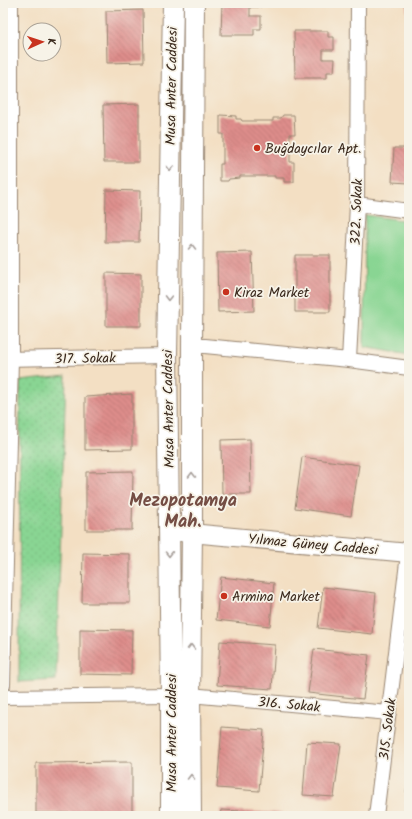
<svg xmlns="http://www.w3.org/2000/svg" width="412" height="819" font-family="Kalam,sans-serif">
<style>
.grass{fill:url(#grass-dots);stroke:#628058}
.park{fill:#89d593;stroke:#628058}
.building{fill:url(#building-back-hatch)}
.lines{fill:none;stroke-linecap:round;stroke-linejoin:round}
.minor-casing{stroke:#978470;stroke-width:16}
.tertiary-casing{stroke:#978470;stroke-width:20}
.secondary-casing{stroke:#978470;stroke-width:22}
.minor{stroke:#fff;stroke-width:14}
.tertiary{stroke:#fff;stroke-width:18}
.secondary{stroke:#fff;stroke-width:20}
.oneway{stroke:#a79f9a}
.poi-dot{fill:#c8321e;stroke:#f7f3e8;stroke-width:1.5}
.labels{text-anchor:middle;stroke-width:3.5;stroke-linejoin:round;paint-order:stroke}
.street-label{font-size:14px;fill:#3b2a1e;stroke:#f7f3e8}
.poi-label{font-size:14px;fill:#3b2a1e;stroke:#f7f3e8;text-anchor:start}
.district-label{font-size:18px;font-weight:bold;fill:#744d44;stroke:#f7f3e8}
</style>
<defs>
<pattern id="grass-dots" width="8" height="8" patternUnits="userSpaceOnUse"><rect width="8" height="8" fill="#89d593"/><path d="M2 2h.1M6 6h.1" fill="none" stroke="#77b77e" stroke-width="1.8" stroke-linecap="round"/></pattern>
<pattern id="building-back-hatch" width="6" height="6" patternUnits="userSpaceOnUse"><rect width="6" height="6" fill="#de8d8b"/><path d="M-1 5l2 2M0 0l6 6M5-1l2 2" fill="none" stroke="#b57371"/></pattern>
</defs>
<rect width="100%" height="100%" fill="#f7f3e8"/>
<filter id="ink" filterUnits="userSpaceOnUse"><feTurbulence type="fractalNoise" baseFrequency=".025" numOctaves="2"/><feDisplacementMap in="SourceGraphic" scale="8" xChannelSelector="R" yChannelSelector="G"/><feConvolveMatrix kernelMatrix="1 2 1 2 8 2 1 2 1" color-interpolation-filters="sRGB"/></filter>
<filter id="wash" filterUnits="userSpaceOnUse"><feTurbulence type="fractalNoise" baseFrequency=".012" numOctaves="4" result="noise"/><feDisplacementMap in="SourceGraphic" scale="16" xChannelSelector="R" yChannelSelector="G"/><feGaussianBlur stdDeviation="0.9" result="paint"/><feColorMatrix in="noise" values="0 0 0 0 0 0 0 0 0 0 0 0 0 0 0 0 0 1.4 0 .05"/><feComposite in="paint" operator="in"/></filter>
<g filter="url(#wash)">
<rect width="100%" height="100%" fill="#f3dfc3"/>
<path class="grass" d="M 66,376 L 56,680 L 19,682 L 20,381 Z"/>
<path class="park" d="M 365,215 L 409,221 L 409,355 L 364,347 Z"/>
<g id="blocks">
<path class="building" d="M 222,3 L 261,3 L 261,7 L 250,7 L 250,16 L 261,16 L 261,29 L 254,29 L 254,35 L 221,35 Z
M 406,3 L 409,3 L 409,27 L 408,27 Z
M 143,10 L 144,62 L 107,63 L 106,11 Z
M 294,31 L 328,31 L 328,37 L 334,37 L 334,50 L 323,50 L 323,59 L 335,59 L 334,72 L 327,72 L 327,78 L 295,78 Z
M 139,104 L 139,162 L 104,162 L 103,105 Z
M 220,115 L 236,116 L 236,119 L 241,119 L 242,121 L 273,121 L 273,118 L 281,118 L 283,115 L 294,115 L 295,134 L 290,134 L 290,162 L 294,162 L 294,182 L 284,182 L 284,178 L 275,178 L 275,176 L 240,176 L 240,178 L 229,179 L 228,181 L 220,181 L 220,164 L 223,164 L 223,134 L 220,134 Z
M 406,143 L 409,143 L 409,183 L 392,182 L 394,148 L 406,148 Z
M 106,190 L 140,191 L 139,242 L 105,242 Z
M 252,252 L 254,311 L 218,312 L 217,253 Z
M 295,255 L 330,255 L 330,312 L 295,312 Z
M 106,273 L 141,274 L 141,326 L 106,326 Z
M 132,394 L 132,449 L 85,450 L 85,397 Z
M 250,439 L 251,494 L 222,494 L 221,440 Z
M 302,457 L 359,465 L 351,516 L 295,508 Z
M 133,471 L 132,530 L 86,530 L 86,472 Z
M 83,553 L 130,554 L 130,603 L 82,603 Z
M 221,577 L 274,583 L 270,626 L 216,620 Z
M 323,587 L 376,593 L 372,634 L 318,628 Z
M 80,629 L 132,630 L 131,675 L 80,674 Z
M 220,641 L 275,645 L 272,689 L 217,685 Z
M 314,649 L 369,655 L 363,699 L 308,693 Z
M 222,727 L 264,730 L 259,791 L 217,788 Z
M 307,742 L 341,744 L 334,797 L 303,795 Z
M 132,762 L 132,813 L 36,813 L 36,763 Z
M 408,776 L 409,776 L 409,793 L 406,792 Z
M 221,810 L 282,813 L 282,816 L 220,816 Z"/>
</g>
</g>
<g filter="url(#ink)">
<use href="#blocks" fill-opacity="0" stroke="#978470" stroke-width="1"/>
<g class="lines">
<g class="minor-casing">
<path id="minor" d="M 358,3 L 357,204 L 349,360 L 409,368
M 357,204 L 409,211
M 192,346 L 205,346 L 349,360
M 3,359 L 167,356
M 3,685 L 11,359 L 11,3
M 190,695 L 389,713
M 3,697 L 171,695
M 376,816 L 409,546"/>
</g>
<g class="tertiary-casing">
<path id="tertiary" d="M 169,531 L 409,553"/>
</g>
<g class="secondary-casing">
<path id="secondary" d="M 171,816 L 171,695 L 167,356 L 173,3
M 191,816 L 190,695 L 192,533 L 192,346 L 194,3"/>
</g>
<use href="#minor" class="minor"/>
<use href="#tertiary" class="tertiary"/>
<use href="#secondary" class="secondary"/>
</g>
<defs><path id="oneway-chevron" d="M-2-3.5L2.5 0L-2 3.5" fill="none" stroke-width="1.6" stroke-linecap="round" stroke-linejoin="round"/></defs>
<g class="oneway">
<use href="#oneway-chevron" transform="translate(170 168) rotate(91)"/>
<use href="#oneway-chevron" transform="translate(192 247) rotate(-90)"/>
<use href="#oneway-chevron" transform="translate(168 298) rotate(91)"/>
<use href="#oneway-chevron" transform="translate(192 475) rotate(-90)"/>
<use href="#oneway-chevron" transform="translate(169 554) rotate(89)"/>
<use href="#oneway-chevron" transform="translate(191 647) rotate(-89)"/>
<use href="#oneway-chevron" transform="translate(191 777) rotate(-90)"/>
</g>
</g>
<g class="poi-dot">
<circle cx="257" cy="148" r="4"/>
<circle cx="226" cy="292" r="4"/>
<circle cx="224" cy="596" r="4"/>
</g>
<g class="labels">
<g class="street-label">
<text transform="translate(171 86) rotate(-89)" y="5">Musa Anter Caddesi</text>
<text transform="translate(356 212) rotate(-88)" y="5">322. Sokak</text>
<text transform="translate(85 358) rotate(-1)" y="5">317. Sokak</text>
<text transform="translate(168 409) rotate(-91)" y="5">Musa Anter Caddesi</text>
<text transform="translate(313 544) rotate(5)" y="5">Yılmaz Güney Caddesi</text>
<text transform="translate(289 704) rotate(5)" y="5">316. Sokak</text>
<text transform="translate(387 729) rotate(-83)" y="5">315. Sokak</text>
<text transform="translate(171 733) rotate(-90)" y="5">Musa Anter Caddesi</text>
</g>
<g class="poi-label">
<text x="265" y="153">Buğdaycılar Apt.</text>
<text x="234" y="297">Kiraz Market</text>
<text x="232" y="601">Armina Market</text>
</g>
<g class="district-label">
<text x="183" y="506">Mezopotamya<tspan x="183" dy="21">Mah.</tspan></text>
</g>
</g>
<rect width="412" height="819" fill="none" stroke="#f7f3e8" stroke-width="16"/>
<g transform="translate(42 42) rotate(87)"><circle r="19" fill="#f7f3e8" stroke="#aca397"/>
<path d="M0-3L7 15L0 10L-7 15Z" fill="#c8321e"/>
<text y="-6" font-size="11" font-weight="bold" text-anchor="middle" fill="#3b2a1e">K</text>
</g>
</svg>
